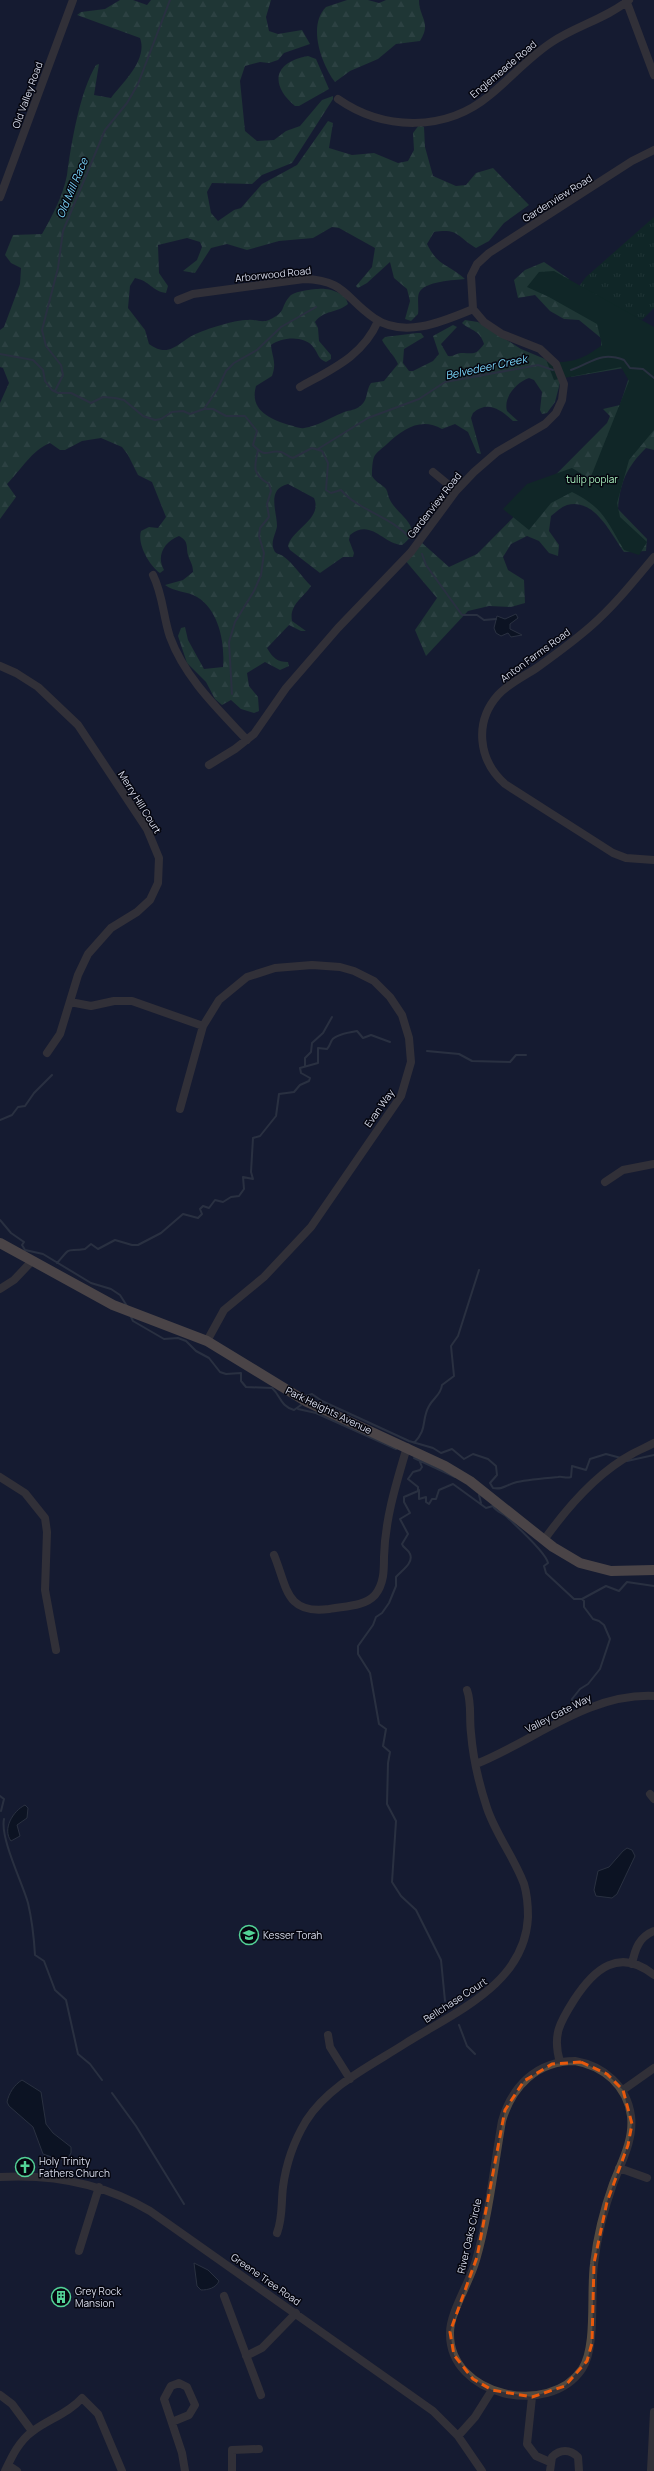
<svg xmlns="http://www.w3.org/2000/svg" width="654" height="2471" font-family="Manrope,sans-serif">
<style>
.grass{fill:url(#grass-tufts)}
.forest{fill:url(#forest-firs)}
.park{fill:#09341b}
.water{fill:#000b12;stroke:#414a54}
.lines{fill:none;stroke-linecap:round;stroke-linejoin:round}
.stream{stroke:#414a54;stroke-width:2}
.minor{stroke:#534a40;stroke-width:8}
.major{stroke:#897763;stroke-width:10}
.marked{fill:none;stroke:#e8590c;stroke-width:3;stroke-dasharray:8 5;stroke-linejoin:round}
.labels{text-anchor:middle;stroke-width:3;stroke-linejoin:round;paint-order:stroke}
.street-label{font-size:10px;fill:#d9dded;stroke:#05060f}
.park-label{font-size:10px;fill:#a9f1be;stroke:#05060f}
.poi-label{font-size:10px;fill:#d9dded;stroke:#05060f;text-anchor:start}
.water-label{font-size:11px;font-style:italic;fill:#7ad5f9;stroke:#05060f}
</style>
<defs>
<pattern id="grass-tufts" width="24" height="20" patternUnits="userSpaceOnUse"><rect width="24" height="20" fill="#09341b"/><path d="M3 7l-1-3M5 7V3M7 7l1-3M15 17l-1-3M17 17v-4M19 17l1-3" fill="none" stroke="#2c513c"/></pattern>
<pattern id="forest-firs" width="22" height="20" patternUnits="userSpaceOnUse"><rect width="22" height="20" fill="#2a573a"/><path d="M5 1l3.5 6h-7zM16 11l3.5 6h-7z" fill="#486f57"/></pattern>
</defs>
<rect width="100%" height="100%" fill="#161b31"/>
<path class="grass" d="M 654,217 L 654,308 L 642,320 L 576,290 L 586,277 Z"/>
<path class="forest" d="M 120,0 L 133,0 L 147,5 L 151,0 L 271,0 L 266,17 L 269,31 L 278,34 L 302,30 L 310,44 L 284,53 L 278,60 L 269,63 L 260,62 L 245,66 L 240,81 L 245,131 L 257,141 L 274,140 L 286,131 L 300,126 L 322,100 L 333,96 L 333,99 L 292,163 L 262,175 L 252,184 L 212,183 L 207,192 L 211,213 L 218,221 L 234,210 L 241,208 L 262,184 L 297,165 L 328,121 L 333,123 L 329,148 L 352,155 L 374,153 L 398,163 L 408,161 L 414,150 L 413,133 L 419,125 L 424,127 L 425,147 L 433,176 L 456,186 L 466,185 L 476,173 L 493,168 L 529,205 L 504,223 L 489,241 L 476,248 C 457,237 459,228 434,232 L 427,244 C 438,267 449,264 465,279 C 455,280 424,281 419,293 C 417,298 419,308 418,314 L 411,321 L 405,319 L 410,301 L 407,289 L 394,278 L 390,262 L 367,283 L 358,288 L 356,286 L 372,267 L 375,248 L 339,228 L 332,227 L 313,238 L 279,241 L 247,250 L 227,244 L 211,248 L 195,273 L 183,271 L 197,260 L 202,247 L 200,242 L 187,238 L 158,245 L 159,273 L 168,286 L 166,293 C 152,291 150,281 135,278 L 130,286 L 128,308 L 145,330 L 149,344 C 171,360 179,340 198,333 C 210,328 234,320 248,320 C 255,319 261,323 269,320 C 287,312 280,307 290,296 C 294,291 319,288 325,289 C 332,289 339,293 345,296 L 348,304 C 338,313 323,310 315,322 L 318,328 L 319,341 L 331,355 L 331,359 L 326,362 C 318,359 319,355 314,348 C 305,335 282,337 271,345 C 272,357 277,362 272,376 L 256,386 C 249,411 271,419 289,425 C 294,426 300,429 304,428 C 318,426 329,418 342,413 C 348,410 353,411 359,407 C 369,400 365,392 371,383 L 384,381 L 398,364 C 394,355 386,348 382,340 L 385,337 L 417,333 L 421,333 L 424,337 L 404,349 L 403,363 L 409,371 L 413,371 L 433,361 L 439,354 L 433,336 L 453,325 L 457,327 L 441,344 L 448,356 C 453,357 457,353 461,353 C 474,353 475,356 484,344 C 480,330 471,331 462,323 L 465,320 L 478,322 L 521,349 L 545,359 L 551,366 L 560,383 L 555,402 L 547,413 L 542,414 L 540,410 L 542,392 L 534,380 L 529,378 C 517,382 503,397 507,411 L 518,421 L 513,421 C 501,410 488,400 473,413 L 471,418 L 481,454 L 477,453 L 468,432 L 455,424 L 442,429 C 421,417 403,429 387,444 C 383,448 376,452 374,457 C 372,463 372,471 372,476 C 375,482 382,484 386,489 C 388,492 388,497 390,500 C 397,515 427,528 402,545 C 383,544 371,518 350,535 L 349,540 L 354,553 L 353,557 L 343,557 L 320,573 L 290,550 L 288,546 C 292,529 323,519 314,498 L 288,484 C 266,489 277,511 277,526 C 276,534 270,542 274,550 C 275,554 280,554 283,556 C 294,564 302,577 311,586 C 303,598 289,605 292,621 L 306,631 L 301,631 L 289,625 L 267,648 C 273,658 277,662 288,662 L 289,666 L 280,670 L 265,662 L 247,673 L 249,686 L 258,697 L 259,711 L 254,713 L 241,709 L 231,700 L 222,705 L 215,699 L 206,682 L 187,663 L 178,636 L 181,628 L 185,627 L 188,640 L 204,669 L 223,667 C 225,643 219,610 197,597 C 187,591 174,592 165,585 L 183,580 L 193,572 C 193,564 190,562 188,555 C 186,547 189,541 179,536 C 164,542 156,556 164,570 L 160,573 C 149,565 137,544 141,531 L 149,527 L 158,528 L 166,517 L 152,482 L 138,475 L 128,455 L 122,447 L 101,438 L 82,441 L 65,450 L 60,450 L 50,443 C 32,450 20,471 7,484 L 16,497 L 0,519 L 0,403 L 9,383 L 3,368 L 0,367 L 0,330 L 4,327 L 20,284 L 21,268 L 11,263 L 5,255 L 13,235 L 42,234 C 52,216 63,196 67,175 C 71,144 80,91 96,65 L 99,64 L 94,95 L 111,98 C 123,82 148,60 140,38 L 77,15 L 81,12 L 105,9 Z
M 347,0 L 368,0 L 379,3 L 386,0 L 419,0 C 419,18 432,22 420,41 L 396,44 L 378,59 L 350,71 L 335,82 C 322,65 307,26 326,7 Z
M 308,56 L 316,59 L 329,89 L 299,106 L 295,106 C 269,84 274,62 308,56 Z
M 544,262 L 569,279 L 559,289 L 654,329 L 654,450 L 646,448 C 627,467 620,482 618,509 L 647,539 L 646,551 L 624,552 C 611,534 594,497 567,505 C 561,507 555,513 551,516 L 549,531 L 559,545 L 558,556 L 549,553 L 539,541 L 527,536 L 511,544 L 503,557 L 508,570 L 524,580 L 525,603 L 511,607 L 489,606 L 468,611 L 426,656 L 415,630 L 437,598 L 404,559 L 421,542 L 449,567 L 477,554 L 607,423 L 610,416 L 603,409 L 620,405 L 629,377 L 624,368 L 571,377 L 573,366 L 601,347 L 601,338 L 579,320 L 564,319 L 550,311 L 535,295 L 518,298 L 514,280 L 525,270 Z"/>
<path class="park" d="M 554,271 L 654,327 L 654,430 L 629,460 L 617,503 L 620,517 L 647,542 L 639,555 L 624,550 C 606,520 604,508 572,492 L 551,503 L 529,530 L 503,509 L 527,484 L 572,468 L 590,479 L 629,381 L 621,367 L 554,380 L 547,362 C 572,363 582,360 602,345 L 597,324 L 549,297 L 527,287 L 539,272 Z"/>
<path class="water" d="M 516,614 L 518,618 L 510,624 L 510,629 L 522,635 L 511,637 L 508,633 L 501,636 L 496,633 L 494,628 L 497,616 L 505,619 Z
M 25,1805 L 28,1808 L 27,1818 L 17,1825 L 20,1836 L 11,1841 C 2,1829 13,1811 25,1805 Z
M 627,1848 L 632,1850 L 635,1856 L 617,1894 L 612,1898 L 596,1896 L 594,1890 L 598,1871 L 609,1867 L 623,1851 Z
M 22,2080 L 41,2092 L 46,2124 L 53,2133 L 71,2147 L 71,2153 L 67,2159 L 60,2160 L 43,2154 L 33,2127 L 9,2106 L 7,2102 C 9,2093 14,2085 22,2080 Z
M 194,2263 L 208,2270 L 219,2281 C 216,2288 208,2290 201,2290 L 197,2286 Z"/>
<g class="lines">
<path class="stream" d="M 0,354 L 33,360 L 43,370 L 45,381 L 52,390 L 58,393 L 71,393 L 91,403 L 103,397 L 115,398 L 124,400 L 143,416 L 155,420 L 161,419 L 172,412 L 183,411 L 190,414 L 204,409 L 213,409 L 226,416 L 245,416 L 257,431 L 253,445 C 267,460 268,449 281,452 C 285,453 288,457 293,458 L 312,448 L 322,451 L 328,463 L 326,490 L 331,493 L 341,490 C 359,511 389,515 410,538
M 571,370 C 592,363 600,351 624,360 L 630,368 L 643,369 L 654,378
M 55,391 L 63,375 L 61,365 L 46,346 L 42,330 L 58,268 L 63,231 L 105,130 L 127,103 L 138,84 L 170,0
M 204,409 L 217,390 L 226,371 L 234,363 L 257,350 L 281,327 L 316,307
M 318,449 L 368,418 L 419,399 L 445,382 L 538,365 L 553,370
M 422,554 L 426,565 L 462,615 L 477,615 L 484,620 L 496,619
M 232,694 L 229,642 L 235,622 L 254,591 L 261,575 L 264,553 L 259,536 L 260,528 L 269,517 L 267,504 L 271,491 L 269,484 C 252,474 254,468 258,450
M 427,1051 L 459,1054 L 472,1061 L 510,1062 L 516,1055 L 526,1055
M 305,1065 L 305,1058 L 311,1052 L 312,1043 L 323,1033 L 332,1017
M 0,1120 L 12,1115 L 18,1107 L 25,1106 L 34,1093 L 52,1075
M 0,1220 L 11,1233 L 24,1242 L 22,1245 L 25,1250 L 43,1254 L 91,1283 L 111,1289 L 120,1295 L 127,1306
M 57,1263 C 72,1246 64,1252 85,1249 L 91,1244 L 98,1249 L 115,1240 L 132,1245 L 138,1245 L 161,1233 L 183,1214 L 198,1218 L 202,1214 L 200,1209 L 203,1206 L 209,1208 L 215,1200 L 223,1202 L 231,1197 L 239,1196 L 244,1189 L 243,1177 L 253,1179 L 251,1172 L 253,1138 L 260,1136 L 276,1116 L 279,1094 L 294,1092 L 300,1085 L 309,1081 L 310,1078 L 301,1073 L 300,1068 L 318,1063 L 318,1048 L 327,1049 C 330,1046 330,1043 332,1040 C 335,1035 351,1032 357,1031 L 363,1038 L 371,1035 L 390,1042
M 131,1317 L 133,1321 L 164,1339 L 178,1338 L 186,1341 L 196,1351 L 209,1358 L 220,1372 L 226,1374 L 241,1373 L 241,1381 L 246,1387 L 272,1388 C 281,1396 280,1406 294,1410 L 301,1405
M 306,1396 L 312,1394 L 322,1401 L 409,1441 L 433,1448 L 441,1453 L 452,1449 L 464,1459 L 473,1454 L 488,1459 L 496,1466 L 497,1475 L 490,1483 L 493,1488 C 504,1490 507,1484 517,1482 C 527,1480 547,1478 558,1477 C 563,1476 566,1479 571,1477 L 572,1466 L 586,1470 L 590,1459 L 606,1454 L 621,1458
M 298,1409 L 316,1413 L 396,1449
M 414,1443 C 428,1429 421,1420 429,1406 C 433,1398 441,1395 442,1385 L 454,1376 L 451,1346 L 458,1336 L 479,1270
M 414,1458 L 455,1477
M 627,1461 L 654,1455
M 420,1462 L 422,1467 L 420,1470 L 413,1472 L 408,1479 L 418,1487 L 418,1491 L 404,1497 L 404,1502 L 410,1513 L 400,1519 L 408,1534 L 402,1544 C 403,1548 408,1549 410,1554 C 414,1563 401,1571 396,1577 L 396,1586 L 389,1603 L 382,1613 L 376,1617 L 373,1625 L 358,1646 L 358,1654 L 370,1673 L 379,1724 L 386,1729 L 383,1746 L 390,1752 L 388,1763 L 387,1804 L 396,1821 L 392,1882 L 401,1896 L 416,1910 L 441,1960 L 445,2001
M 419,1490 L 419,1499 L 426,1497 L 426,1502 L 429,1504 L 432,1499 L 436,1499 L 439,1490 L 453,1484 L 486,1508 L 493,1506 C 496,1512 503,1513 507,1517 C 516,1526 546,1552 548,1563 L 544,1566 L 546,1573 L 574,1599 L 582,1599 L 606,1586 L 619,1591 L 627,1582 L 654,1586
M 479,1495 L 481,1503
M 572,1704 L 572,1699 L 580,1689 L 588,1684 L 600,1669 L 610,1639 L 604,1625 L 599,1621 L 593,1619 L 584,1607 L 584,1601 L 582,1599
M 0,1796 L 4,1799 L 1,1811
M 4,1819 C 0,1838 22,1882 28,1903 C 32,1920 34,1938 35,1955 L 44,1961 L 55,1990 L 66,2000 L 78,2054 L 90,2064 L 102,2080
M 459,2025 L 467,2046 L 475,2054
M 112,2093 L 136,2126 L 184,2204"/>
<path class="minor" d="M 626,0 L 654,75
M 338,99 C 384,131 446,132 490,95 C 511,78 529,57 552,42 C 576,26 607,18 629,0
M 0,197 L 73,0
M 178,300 L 193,294 L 304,279 C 345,280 345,298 374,318 C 404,339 444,321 473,309
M 300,387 C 332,369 363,356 378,321
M 433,472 L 456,491
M 654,557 C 634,581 614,606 591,626 C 574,641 556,654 538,667 C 525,676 509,683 498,695 C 474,722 478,760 505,784 L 613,853 L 626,858 L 654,860
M 153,575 C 163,595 163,616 170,637 C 185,678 218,709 247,740
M 0,666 L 16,673 L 38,687 L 78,725 L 147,829 L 159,858 L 158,883 L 150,900 L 137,912 L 111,928 L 88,954 L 78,975 L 60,1034 L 47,1053
M 209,765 L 235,749 L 254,734 L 286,688 L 338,628 L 411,552 L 456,491 L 474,472 L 497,452 L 545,424 L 556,413 L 562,400 L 564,384 L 556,364 L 540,349 L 502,334 L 484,322 L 473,309 L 471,276 L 477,264 L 489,253 L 632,161 L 654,150
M 70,1002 L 91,1006 L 114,1001 L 132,1001 L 203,1026
M 180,1109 L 203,1026 L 219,1000 L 247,977 L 275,968 L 312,965 L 340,967 L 354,971 L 374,981 L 390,997 L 402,1015 L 409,1038 L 411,1062 L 401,1096 L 311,1227 L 264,1277 L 224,1310 L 207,1341
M 605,1182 L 623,1170 L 654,1164
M 0,1289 L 14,1280 L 32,1261
M 0,1477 L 25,1493 L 45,1518 L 47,1532 L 45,1590 L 56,1650
M 544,1540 C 566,1509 597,1473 632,1454 C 639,1450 647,1447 654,1443
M 274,1555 C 287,1586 285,1615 329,1609 C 344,1606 364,1607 375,1595 C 384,1584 384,1570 384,1557 C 385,1519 396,1484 407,1447
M 476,1764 C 534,1741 588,1693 654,1696
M 650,1794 L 654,1799
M 632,1964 C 635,1949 639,1937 654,1931
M 328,2035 L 330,2047 L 350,2079
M 575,2061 C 604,2066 627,2086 631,2116 C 634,2140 621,2163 613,2184 C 604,2209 597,2237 594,2264 C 590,2293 597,2347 582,2369 C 549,2418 449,2396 450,2333 C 450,2312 470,2282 476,2260 C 489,2215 494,2167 502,2121 C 512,2086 537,2061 575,2061 Z
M 560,2062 C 552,2035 560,2022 574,2000 C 594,1969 619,1947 654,1975
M 623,2090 L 654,2068
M 619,2168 L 647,2178
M 0,2177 C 54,2174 103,2183 150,2211 L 433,2411 L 458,2436 L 482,2471
M 277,2233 C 283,2217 281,2203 283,2187 C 286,2164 294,2141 306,2121 C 329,2085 372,2065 406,2043 C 455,2012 525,1984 528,1917 C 528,1905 527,1894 524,1884 C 514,1857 496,1835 487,1808 C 479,1784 473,1758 471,1733 C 469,1718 472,1704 467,1690
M 79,2251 L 99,2187
M 224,2296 L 261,2395
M 246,2356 L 262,2348 L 296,2313
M 0,2395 L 12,2404 L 32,2431
M 532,2397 L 527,2444 L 536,2456 L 550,2462
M 172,2422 L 189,2415 L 195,2405 L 187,2387 L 179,2383 L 171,2386 L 164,2399 L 182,2453 L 185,2471
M 458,2436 L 475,2417 L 492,2390
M 8,2465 L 17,2471
M 5,2471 C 12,2456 19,2441 33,2431 C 49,2419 69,2413 82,2398 L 98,2414 L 122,2471
M 232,2471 L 232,2450 L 259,2449
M 550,2471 L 552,2457 C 560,2449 570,2449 578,2457 L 579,2471
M 651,2471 L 654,2412"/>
<path class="major" d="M 0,1243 L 113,1305 L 207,1341 L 307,1402 L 445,1466 L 470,1481 L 553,1547 L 580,1563 L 611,1571 L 654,1570"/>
</g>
<path d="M0 0H654V2471H0ZM 581,2062 L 607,2074 L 623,2090 L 632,2124 L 628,2145 L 607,2202 L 594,2263 L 592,2343 L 587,2361 L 565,2386 L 532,2397 L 492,2390 L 473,2379 L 454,2355 L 450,2332 L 477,2257 L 505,2110 L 524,2081 L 552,2064 Z" fill="#161b31" fill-opacity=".55" fill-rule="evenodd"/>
<path class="marked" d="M 581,2062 L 607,2074 L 623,2090 L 632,2124 L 628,2145 L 607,2202 L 594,2263 L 592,2343 L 587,2361 L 565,2386 L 532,2397 L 492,2390 L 473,2379 L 454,2355 L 450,2332 L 477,2257 L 505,2110 L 524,2081 L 552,2064 Z"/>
<defs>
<g id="school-ring" transform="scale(1)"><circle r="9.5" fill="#05060f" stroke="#53d397" stroke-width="1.5"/><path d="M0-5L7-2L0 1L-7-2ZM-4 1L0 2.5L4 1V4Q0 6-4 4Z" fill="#53d397"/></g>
<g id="church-ring" transform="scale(1)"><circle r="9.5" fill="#05060f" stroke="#53d397" stroke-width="1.5"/><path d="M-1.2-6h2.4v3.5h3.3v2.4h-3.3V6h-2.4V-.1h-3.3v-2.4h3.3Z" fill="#53d397"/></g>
<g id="building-ring" transform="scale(1)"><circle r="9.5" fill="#05060f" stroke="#53d397" stroke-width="1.5"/><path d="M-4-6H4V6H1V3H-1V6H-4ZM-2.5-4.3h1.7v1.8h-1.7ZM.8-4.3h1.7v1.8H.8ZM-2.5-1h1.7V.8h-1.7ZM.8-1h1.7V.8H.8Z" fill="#53d397"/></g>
</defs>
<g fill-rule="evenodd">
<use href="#school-ring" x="249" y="1935"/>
<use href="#church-ring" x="25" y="2167"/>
<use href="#building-ring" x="61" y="2297"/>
</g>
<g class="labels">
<g class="street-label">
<text transform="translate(503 69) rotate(-40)" y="4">Englemeade Road</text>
<text transform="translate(27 95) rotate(-70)" y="4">Old Valley Road</text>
<text transform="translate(557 198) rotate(-32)" y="4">Gardenview Road</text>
<text transform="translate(273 274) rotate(-6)" y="4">Arborwood Road</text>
<text transform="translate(434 505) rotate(-52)" y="4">Gardenview Road</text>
<text transform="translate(535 655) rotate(-36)" y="4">Anton Farms Road</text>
<text transform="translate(140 802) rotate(58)" y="4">Merry Hill Court</text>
<text transform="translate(379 1108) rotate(-55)" y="4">Evan Way</text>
<text transform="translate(329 1410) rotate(26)" y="4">Park Heights Avenue</text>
<text transform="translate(558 1713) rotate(-27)" y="4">Valley Gate Way</text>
<text transform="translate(455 2000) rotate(-33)" y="4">Bellchase Court</text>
<text transform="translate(469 2236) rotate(-77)" y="4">River Oaks Circle</text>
<text transform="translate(266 2279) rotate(35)" y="4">Greene Tree Road</text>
</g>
<g class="park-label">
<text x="592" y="483">tulip poplar</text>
</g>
<g class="poi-label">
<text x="263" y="1939">Kesser Torah</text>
<text x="39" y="2165">Holy Trinity<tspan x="39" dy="12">Fathers Church</tspan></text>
<text x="75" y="2295">Grey Rock<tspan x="75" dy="12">Mansion</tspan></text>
</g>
<g class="water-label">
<text transform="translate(72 188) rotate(-67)" y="4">Old Mill Race</text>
<text transform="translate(486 367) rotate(-12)" y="4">Belvedeer Creek</text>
</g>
</g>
</svg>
